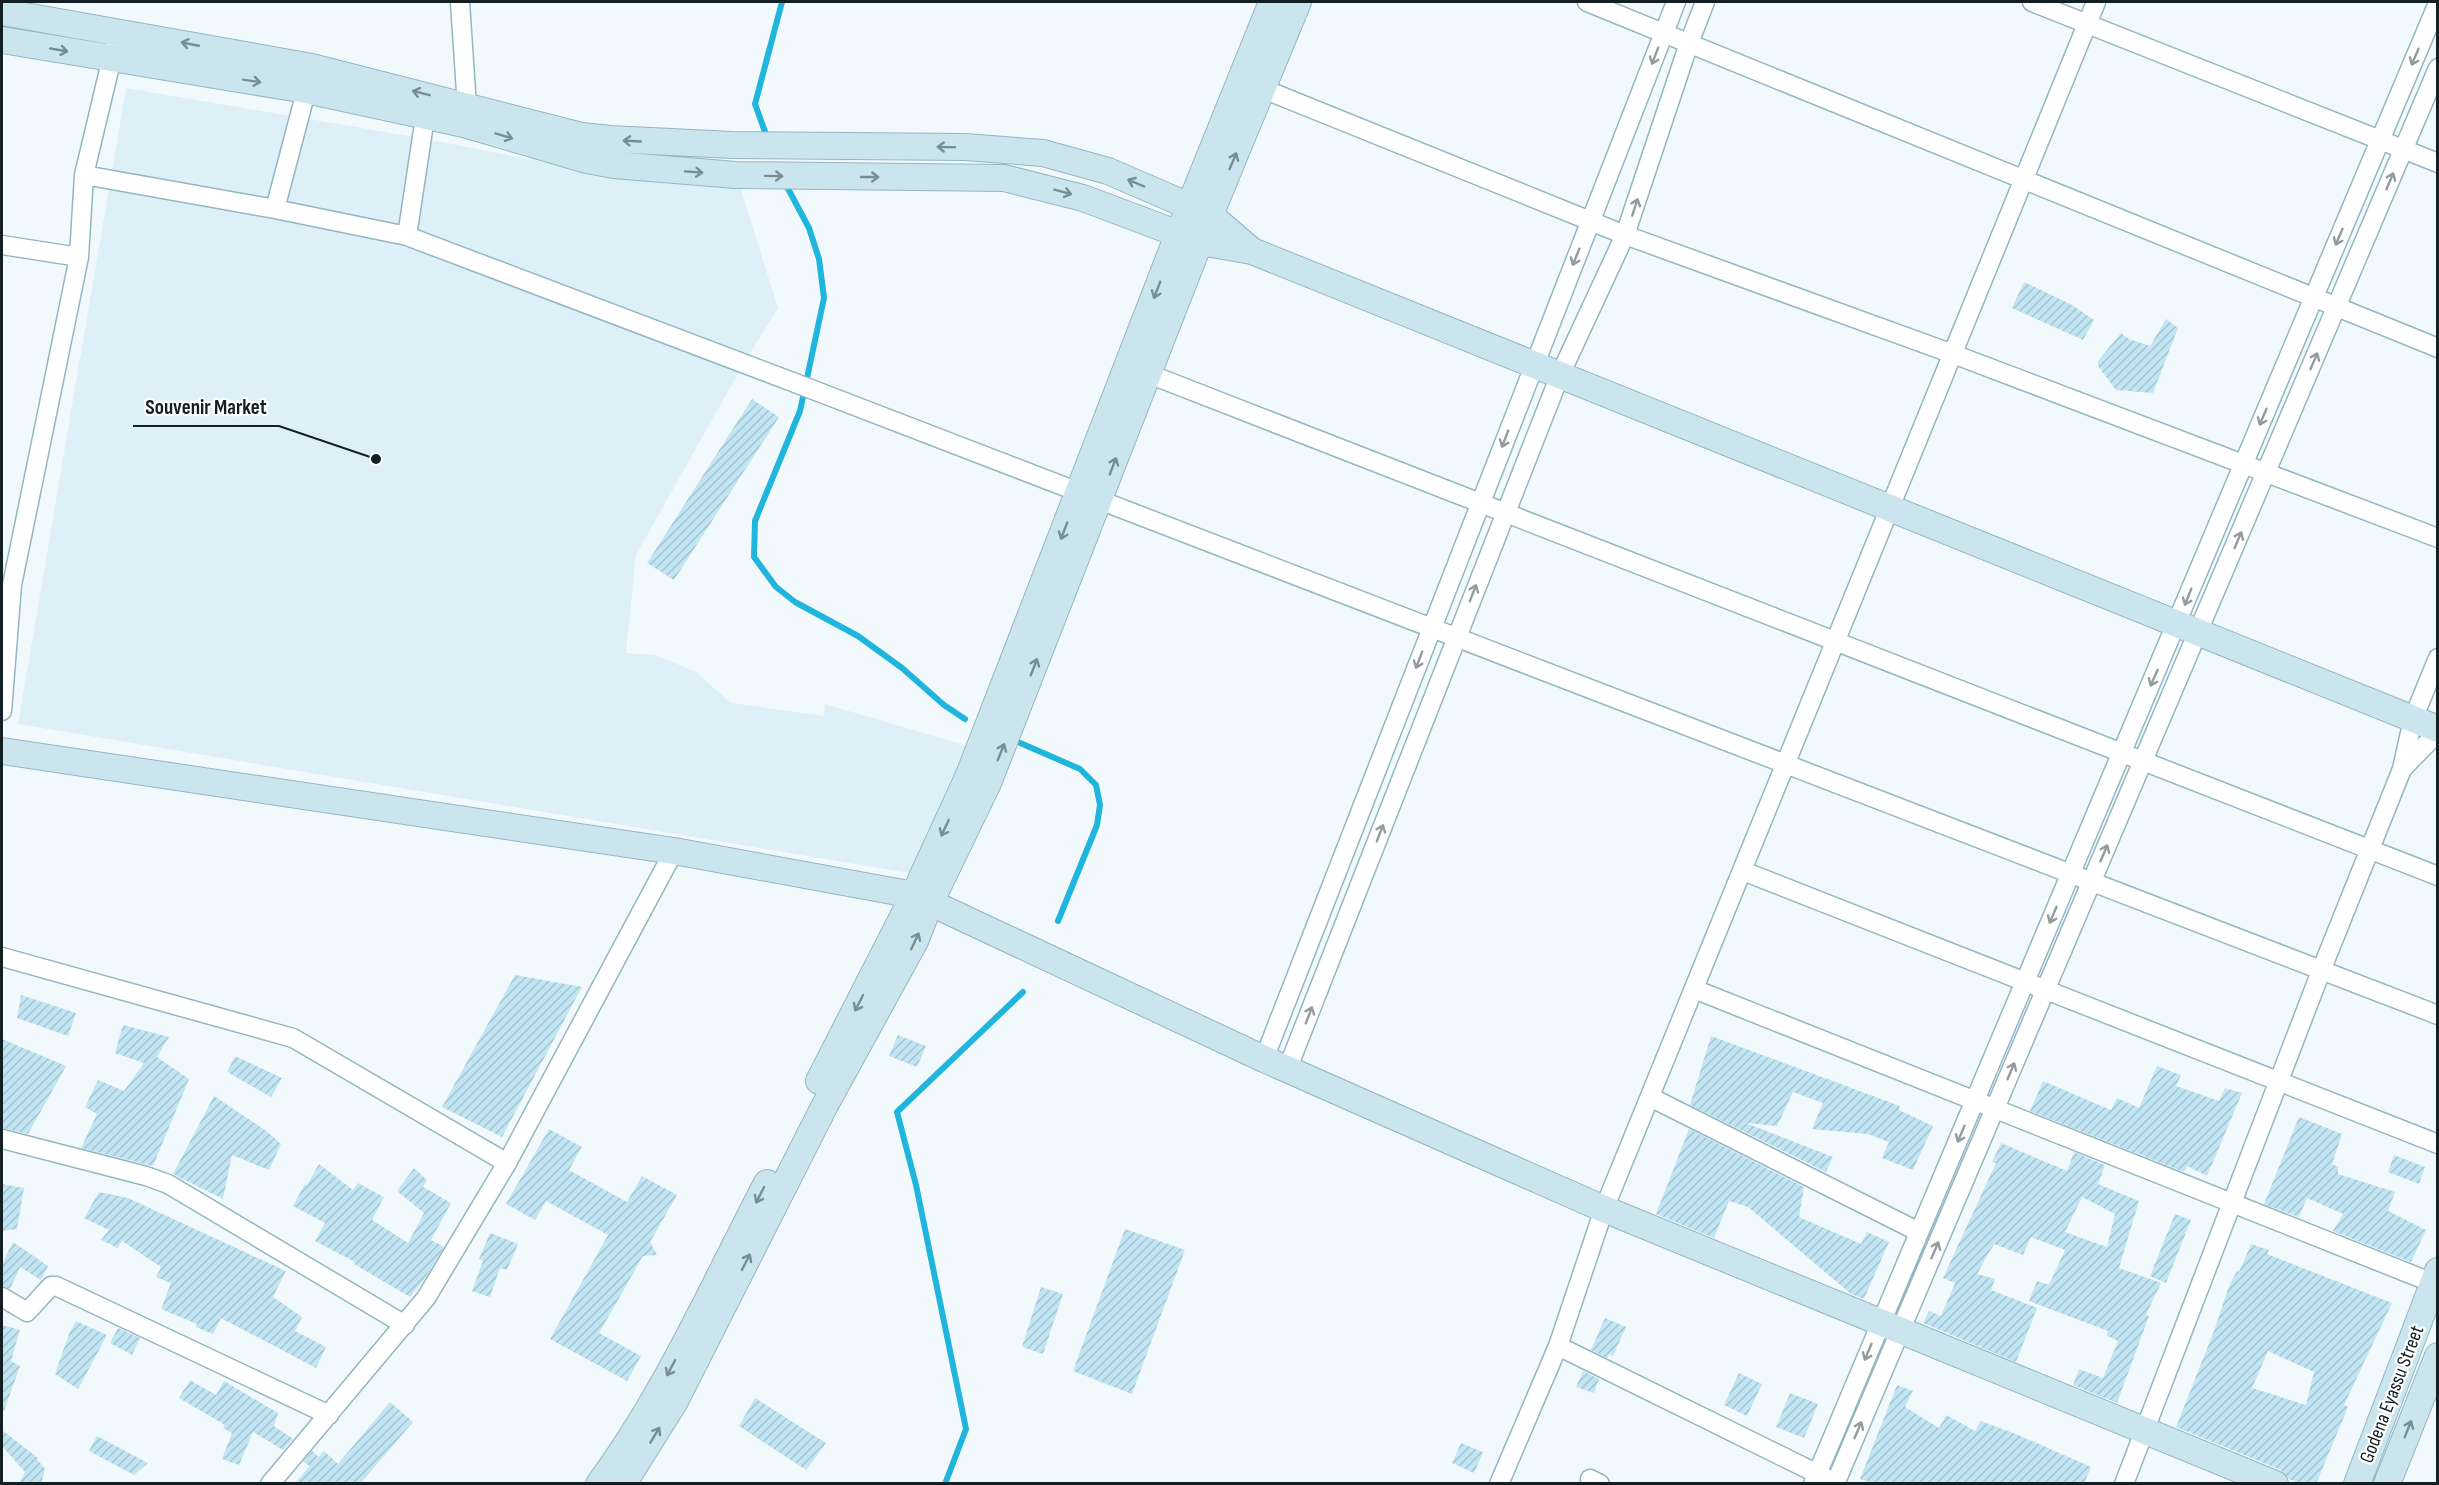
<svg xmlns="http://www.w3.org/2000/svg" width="2439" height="1485" font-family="'Sofia Sans Condensed',sans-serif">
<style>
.built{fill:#def0f7}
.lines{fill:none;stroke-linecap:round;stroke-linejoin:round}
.stream{stroke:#20b5dd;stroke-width:6}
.building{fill:url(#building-hatch);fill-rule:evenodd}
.street-casing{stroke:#93b6c3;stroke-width:21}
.secondary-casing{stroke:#93b6c3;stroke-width:28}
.street{stroke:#fff;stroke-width:18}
.secondary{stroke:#cbe5ee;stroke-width:26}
.oneway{stroke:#788c93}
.oneway2{stroke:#949b9c}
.labels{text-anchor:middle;stroke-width:4.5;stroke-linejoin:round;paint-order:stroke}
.street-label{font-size:20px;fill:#122024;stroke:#fff}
.leader{fill:none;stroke:#122024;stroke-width:2}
.callout-dot{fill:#122024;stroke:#fff;stroke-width:2}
.callout-label{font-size:21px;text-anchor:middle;font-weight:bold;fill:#122024;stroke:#fff;stroke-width:4.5;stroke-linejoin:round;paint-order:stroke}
</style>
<defs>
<pattern id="building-hatch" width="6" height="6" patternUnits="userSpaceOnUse" patternTransform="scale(1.5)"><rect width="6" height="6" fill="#c1e5f2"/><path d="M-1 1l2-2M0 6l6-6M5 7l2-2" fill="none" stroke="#a5c4cf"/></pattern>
</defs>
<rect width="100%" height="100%" fill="#f2f9fc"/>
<path class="built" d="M 126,88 L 415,137 L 612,175 L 739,183 L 778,308 L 744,363 L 636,555 L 626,653 L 655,655 L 696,672 L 731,703 L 824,716 L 825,704 L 968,746 L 931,844 L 909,873 L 18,724 Z"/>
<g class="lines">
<path class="stream" d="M 768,140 L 755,104 L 782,2
M 785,183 L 809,228 L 819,259 L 824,298 L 800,411 L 755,521 L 754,557 L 776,587 L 795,602 L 858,636 L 902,668 L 944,705 L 965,719
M 1018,742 L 1080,769 L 1096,785 L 1100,805 L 1097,825 L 1058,921
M 945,1484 L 966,1429 L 916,1185 L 897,1112 L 1023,992"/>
</g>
<path class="building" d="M 2024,282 L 2072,305 L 2094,320 L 2083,340 L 2012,308 Z
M 2166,319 L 2178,328 L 2153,393 L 2116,390 L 2098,366 L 2098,361 L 2121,333 L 2129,339 L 2150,346 Z
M 752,399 L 779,417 L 674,580 L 647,563 Z
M 515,975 L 582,987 L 502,1137 L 442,1107 Z
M 21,995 L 76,1013 L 68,1036 L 17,1018 Z
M 123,1025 L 169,1037 L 157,1057 L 189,1079 L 153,1166 L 81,1148 L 97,1114 L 85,1107 L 98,1080 L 124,1091 L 144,1063 L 115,1053 Z
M 898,1035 L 926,1046 L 917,1067 L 889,1056 Z
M 1711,1036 L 1900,1106 L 1899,1110 L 1933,1126 L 1913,1170 L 1882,1158 L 1889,1142 L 1868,1134 L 1812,1129 L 1823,1103 L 1793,1092 L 1777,1126 L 1746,1123 L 1833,1157 L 1826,1172 L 1690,1105 Z
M 2,1039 L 66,1066 L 28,1134 L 2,1128 Z
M 235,1056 L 282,1078 L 271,1097 L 227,1072 Z
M 2157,1066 L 2181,1075 L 2176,1086 L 2219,1101 L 2225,1088 L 2242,1093 L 2207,1176 L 2187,1166 L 2184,1172 L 2030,1111 L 2043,1081 L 2111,1110 L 2117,1098 L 2139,1108 Z
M 214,1096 L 265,1130 L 281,1144 L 269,1170 L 232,1155 L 223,1199 L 173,1174 Z
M 2299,1117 L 2342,1134 L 2332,1164 L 2338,1167 L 2338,1174 L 2395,1192 L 2388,1211 L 2426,1230 L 2411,1262 L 2333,1231 L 2343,1214 L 2307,1198 L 2299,1217 L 2264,1204 Z
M 549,1129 L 582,1147 L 569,1170 L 627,1202 L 642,1176 L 677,1195 L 650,1242 L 657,1255 L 643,1256 L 599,1333 L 641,1356 L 627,1381 L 550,1339 L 608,1235 L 546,1201 L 535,1220 L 506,1204 Z
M 1689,1129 L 1804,1187 L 1799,1217 L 1861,1244 L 1867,1232 L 1889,1242 L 1864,1299 L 1851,1294 L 1748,1207 L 1729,1201 L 1714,1238 L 1656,1214 Z
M 2001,1143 L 2067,1171 L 2074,1152 L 2105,1165 L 2098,1184 L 2139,1201 L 2119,1268 L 2161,1283 L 2146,1315 L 2149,1316 L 2117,1403 L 2073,1385 L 2079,1369 L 2103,1378 L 2118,1341 L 2107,1336 L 2108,1331 L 2029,1301 L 2037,1281 L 2049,1285 L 2065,1250 L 2031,1237 L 2023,1255 L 1994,1244 L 1977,1274 L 1995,1279 L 1991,1290 L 2037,1308 L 2016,1362 L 1923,1323 L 1929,1311 L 1941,1316 L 1955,1283 L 1943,1278 L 1996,1163 L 1992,1162 ZM 2082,1197 L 2115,1214 L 2107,1247 L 2065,1232 Z
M 2394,1155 L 2425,1167 L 2419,1184 L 2388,1172 Z
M 319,1164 L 353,1190 L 358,1183 L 384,1197 L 372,1220 L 408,1243 L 424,1213 L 397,1191 L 414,1168 L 427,1180 L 423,1187 L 451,1203 L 431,1240 L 444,1247 L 425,1278 L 410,1297 L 354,1264 L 355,1262 L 315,1241 L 325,1223 L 293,1206 L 305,1184 L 307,1185 Z
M 2,1184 L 24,1188 L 17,1229 L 2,1231 Z
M 99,1192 L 128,1198 L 286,1271 L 273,1297 L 302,1317 L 295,1331 L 326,1347 L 316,1368 L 221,1318 L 213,1334 L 196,1327 L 197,1324 L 161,1309 L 171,1283 L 156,1277 L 161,1267 L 122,1241 L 118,1248 L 101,1240 L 109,1230 L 84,1218 Z
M 2175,1214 L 2191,1220 L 2166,1283 L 2150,1276 Z
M 1125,1229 L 1185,1250 L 1132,1394 L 1073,1371 Z
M 490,1233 L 518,1244 L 507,1270 L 500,1268 L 490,1297 L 472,1291 L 483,1261 L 479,1259 Z
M 13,1242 L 48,1266 L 41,1280 L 20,1267 L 10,1289 L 2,1286 L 2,1264 Z
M 2251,1244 L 2269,1250 L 2267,1254 L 2392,1303 L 2344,1405 L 2348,1407 L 2316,1484 L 2301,1484 L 2289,1479 L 2281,1470 L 2176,1427 L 2214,1331 L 2229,1286 L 2237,1271 L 2239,1272 ZM 2268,1351 L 2314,1372 L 2306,1405 L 2252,1388 Z
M 1041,1287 L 1063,1294 L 1043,1354 L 1022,1347 Z
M 1605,1318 L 1626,1327 L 1613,1356 L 1609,1354 L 1607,1358 L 1591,1350 Z
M 76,1321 L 107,1335 L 78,1389 L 55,1374 L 69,1334 Z
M 2,1325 L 20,1330 L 11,1361 L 20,1366 L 4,1411 L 2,1410 Z
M 118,1328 L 140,1338 L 132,1355 L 110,1343 Z
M 1583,1371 L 1599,1379 L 1594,1393 L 1576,1387 Z
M 1739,1373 L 1762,1384 L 1747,1416 L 1724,1405 Z
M 190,1380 L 216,1395 L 224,1381 L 278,1413 L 274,1426 L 293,1439 L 283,1450 L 253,1432 L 239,1465 L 222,1459 L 232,1433 L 223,1428 L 225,1425 L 179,1398 Z
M 1897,1385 L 1913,1391 L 1905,1407 L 1939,1428 L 1946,1415 L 1975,1431 L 1981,1421 L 2016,1434 L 2091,1467 L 2084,1484 L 1875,1484 L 1860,1479 Z
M 1790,1393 L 1818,1404 L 1804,1438 L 1776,1427 Z
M 755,1398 L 826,1443 L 806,1470 L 739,1426 Z
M 390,1402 L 413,1422 L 360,1484 L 294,1484 L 310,1466 L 303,1462 L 312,1451 L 318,1456 L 316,1459 L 324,1451 L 338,1464 Z
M 2,1430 L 38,1458 L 37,1459 L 45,1469 L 41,1484 L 19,1484 L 25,1472 L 2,1446 Z
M 97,1436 L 148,1463 L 134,1475 L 89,1451 Z
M 1461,1443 L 1483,1452 L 1474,1473 L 1452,1463 Z"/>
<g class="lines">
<g class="street-casing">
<path id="street" d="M 460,2 L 467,107 L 465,116
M 1587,2 L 2438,348
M 2032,2 L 2438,163
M 1251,84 L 1625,235 L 1953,354 L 2438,538
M 84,175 L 275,209 L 407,236 L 790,381 L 2438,1015
M 275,209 L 309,80
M 407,236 L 425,117
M 2,245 L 79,257
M 1149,374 L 2438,876
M 2,711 L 12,585 L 79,257 L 84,175 L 114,49
M 2403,768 L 2438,732
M 1743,871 L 2438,1144
M 2,957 L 293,1038 L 507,1163
M 1694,989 L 2438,1285
M 1264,1059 L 1676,2
M 1287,1070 L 1560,375 L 1625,235 L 1689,43 L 1705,2
M 1650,1097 L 1919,1232
M 2,1139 L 146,1176 L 168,1184 L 405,1325
M 2,1297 L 27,1312 L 51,1286 L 56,1286 L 329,1415
M 1558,1346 L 1828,1479
M 1590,1479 L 1600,1484
M 270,1484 L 426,1298 L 507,1163 L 674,851
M 1499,1484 L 1558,1346 L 1604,1209 L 2096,2
M 1813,1484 L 2438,3
M 1835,1484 L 2438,68
M 2124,1484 L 2321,971 L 2402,769 L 2413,719 L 2438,658"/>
</g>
<g class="secondary-casing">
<path id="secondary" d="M 2,12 L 312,67 L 582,136 L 610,139 L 732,145 L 965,147 L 1043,153 L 1108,171 L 1210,215 L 1252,251
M 2,40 L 306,90 L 464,124 L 587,160 L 614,165 L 736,175 L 1004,178 L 1083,198 L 1200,242 L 1252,251 L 2438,729
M 2,751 L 674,851 L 914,895 L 1264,1059 L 1604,1209 L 2275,1484
M 819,1081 L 914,895 L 969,775 L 1178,235 L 1272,2
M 599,1484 C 667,1392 714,1284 767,1183
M 623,1484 L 675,1401 L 825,1105 L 915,941 L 930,903 L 988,783 L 1210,215 L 1298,2
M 2357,1484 L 2438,1271
M 2387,1484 L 2438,1356"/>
</g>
<use href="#street" class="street"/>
<use href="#secondary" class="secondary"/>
</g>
<defs><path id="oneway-shaft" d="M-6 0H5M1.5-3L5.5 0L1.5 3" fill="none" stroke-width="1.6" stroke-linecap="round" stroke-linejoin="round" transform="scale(1.5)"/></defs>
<g class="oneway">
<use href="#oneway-shaft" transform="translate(190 44) rotate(-169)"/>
<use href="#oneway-shaft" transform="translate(59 50) rotate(10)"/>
<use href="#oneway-shaft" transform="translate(252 81) rotate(9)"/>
<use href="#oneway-shaft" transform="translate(421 93) rotate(-166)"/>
<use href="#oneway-shaft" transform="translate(504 136) rotate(17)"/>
<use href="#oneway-shaft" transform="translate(632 141) rotate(-177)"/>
<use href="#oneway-shaft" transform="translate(946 147) rotate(-179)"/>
<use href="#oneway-shaft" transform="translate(1233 161) rotate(-67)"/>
<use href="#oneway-shaft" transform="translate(694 172) rotate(4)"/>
<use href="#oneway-shaft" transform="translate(774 176) rotate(1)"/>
<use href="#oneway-shaft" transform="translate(870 177)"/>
<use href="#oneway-shaft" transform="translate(1136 183) rotate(-157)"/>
<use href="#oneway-shaft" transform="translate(1063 192) rotate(15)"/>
<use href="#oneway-shaft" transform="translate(1157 290) rotate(111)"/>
<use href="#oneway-shaft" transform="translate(1113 466) rotate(-69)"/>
<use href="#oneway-shaft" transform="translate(1064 531) rotate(111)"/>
<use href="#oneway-shaft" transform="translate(1034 667) rotate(-69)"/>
<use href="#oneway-shaft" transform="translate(1001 752) rotate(-68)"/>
<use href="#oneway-shaft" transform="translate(945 828) rotate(115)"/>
<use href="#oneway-shaft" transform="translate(915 941) rotate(-65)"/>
<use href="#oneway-shaft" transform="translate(859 1003) rotate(117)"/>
<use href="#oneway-shaft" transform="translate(760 1195) rotate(117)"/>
<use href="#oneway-shaft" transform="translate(746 1262) rotate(-63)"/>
<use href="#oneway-shaft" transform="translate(671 1368) rotate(118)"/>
<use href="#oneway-shaft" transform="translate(2408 1429) rotate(-68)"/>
<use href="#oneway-shaft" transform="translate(655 1435) rotate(-59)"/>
</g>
<g class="oneway2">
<use href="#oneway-shaft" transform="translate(1655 56) rotate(111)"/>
<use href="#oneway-shaft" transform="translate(2415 57) rotate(113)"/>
<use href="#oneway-shaft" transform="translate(2390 181) rotate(-67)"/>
<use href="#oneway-shaft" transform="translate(1635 207) rotate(-72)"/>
<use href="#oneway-shaft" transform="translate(2339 237) rotate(113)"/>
<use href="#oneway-shaft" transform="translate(1576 257) rotate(112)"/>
<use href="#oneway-shaft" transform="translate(2314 361) rotate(-67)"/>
<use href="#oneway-shaft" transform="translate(2263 417) rotate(113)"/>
<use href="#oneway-shaft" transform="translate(1505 439) rotate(111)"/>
<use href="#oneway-shaft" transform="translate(2238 540) rotate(-67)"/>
<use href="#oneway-shaft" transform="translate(1473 593) rotate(-69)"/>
<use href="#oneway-shaft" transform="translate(2188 597) rotate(112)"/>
<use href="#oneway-shaft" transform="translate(1419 660) rotate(111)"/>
<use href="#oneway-shaft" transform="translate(2154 678) rotate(114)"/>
<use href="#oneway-shaft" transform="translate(1380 833) rotate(-69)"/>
<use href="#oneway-shaft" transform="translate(2104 853) rotate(-67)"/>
<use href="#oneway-shaft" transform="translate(2053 915) rotate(113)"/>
<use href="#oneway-shaft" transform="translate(1309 1015) rotate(-69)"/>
<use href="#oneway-shaft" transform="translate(2011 1071) rotate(-67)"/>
<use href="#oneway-shaft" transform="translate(1961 1134) rotate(113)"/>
<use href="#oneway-shaft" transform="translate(1935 1250) rotate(-67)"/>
<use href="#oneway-shaft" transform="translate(1868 1352) rotate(113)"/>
<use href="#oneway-shaft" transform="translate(1858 1430) rotate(-67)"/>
</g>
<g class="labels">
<g class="street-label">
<text transform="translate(2391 1394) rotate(-69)" y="7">Godena Eyassu Street</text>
</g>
</g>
<path class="leader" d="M376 459L279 426H133"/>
<circle class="callout-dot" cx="376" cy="459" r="6"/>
<g class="callout-label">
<text x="206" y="414">Souvenir Market</text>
</g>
<rect width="2439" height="1485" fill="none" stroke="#122024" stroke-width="6"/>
</svg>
